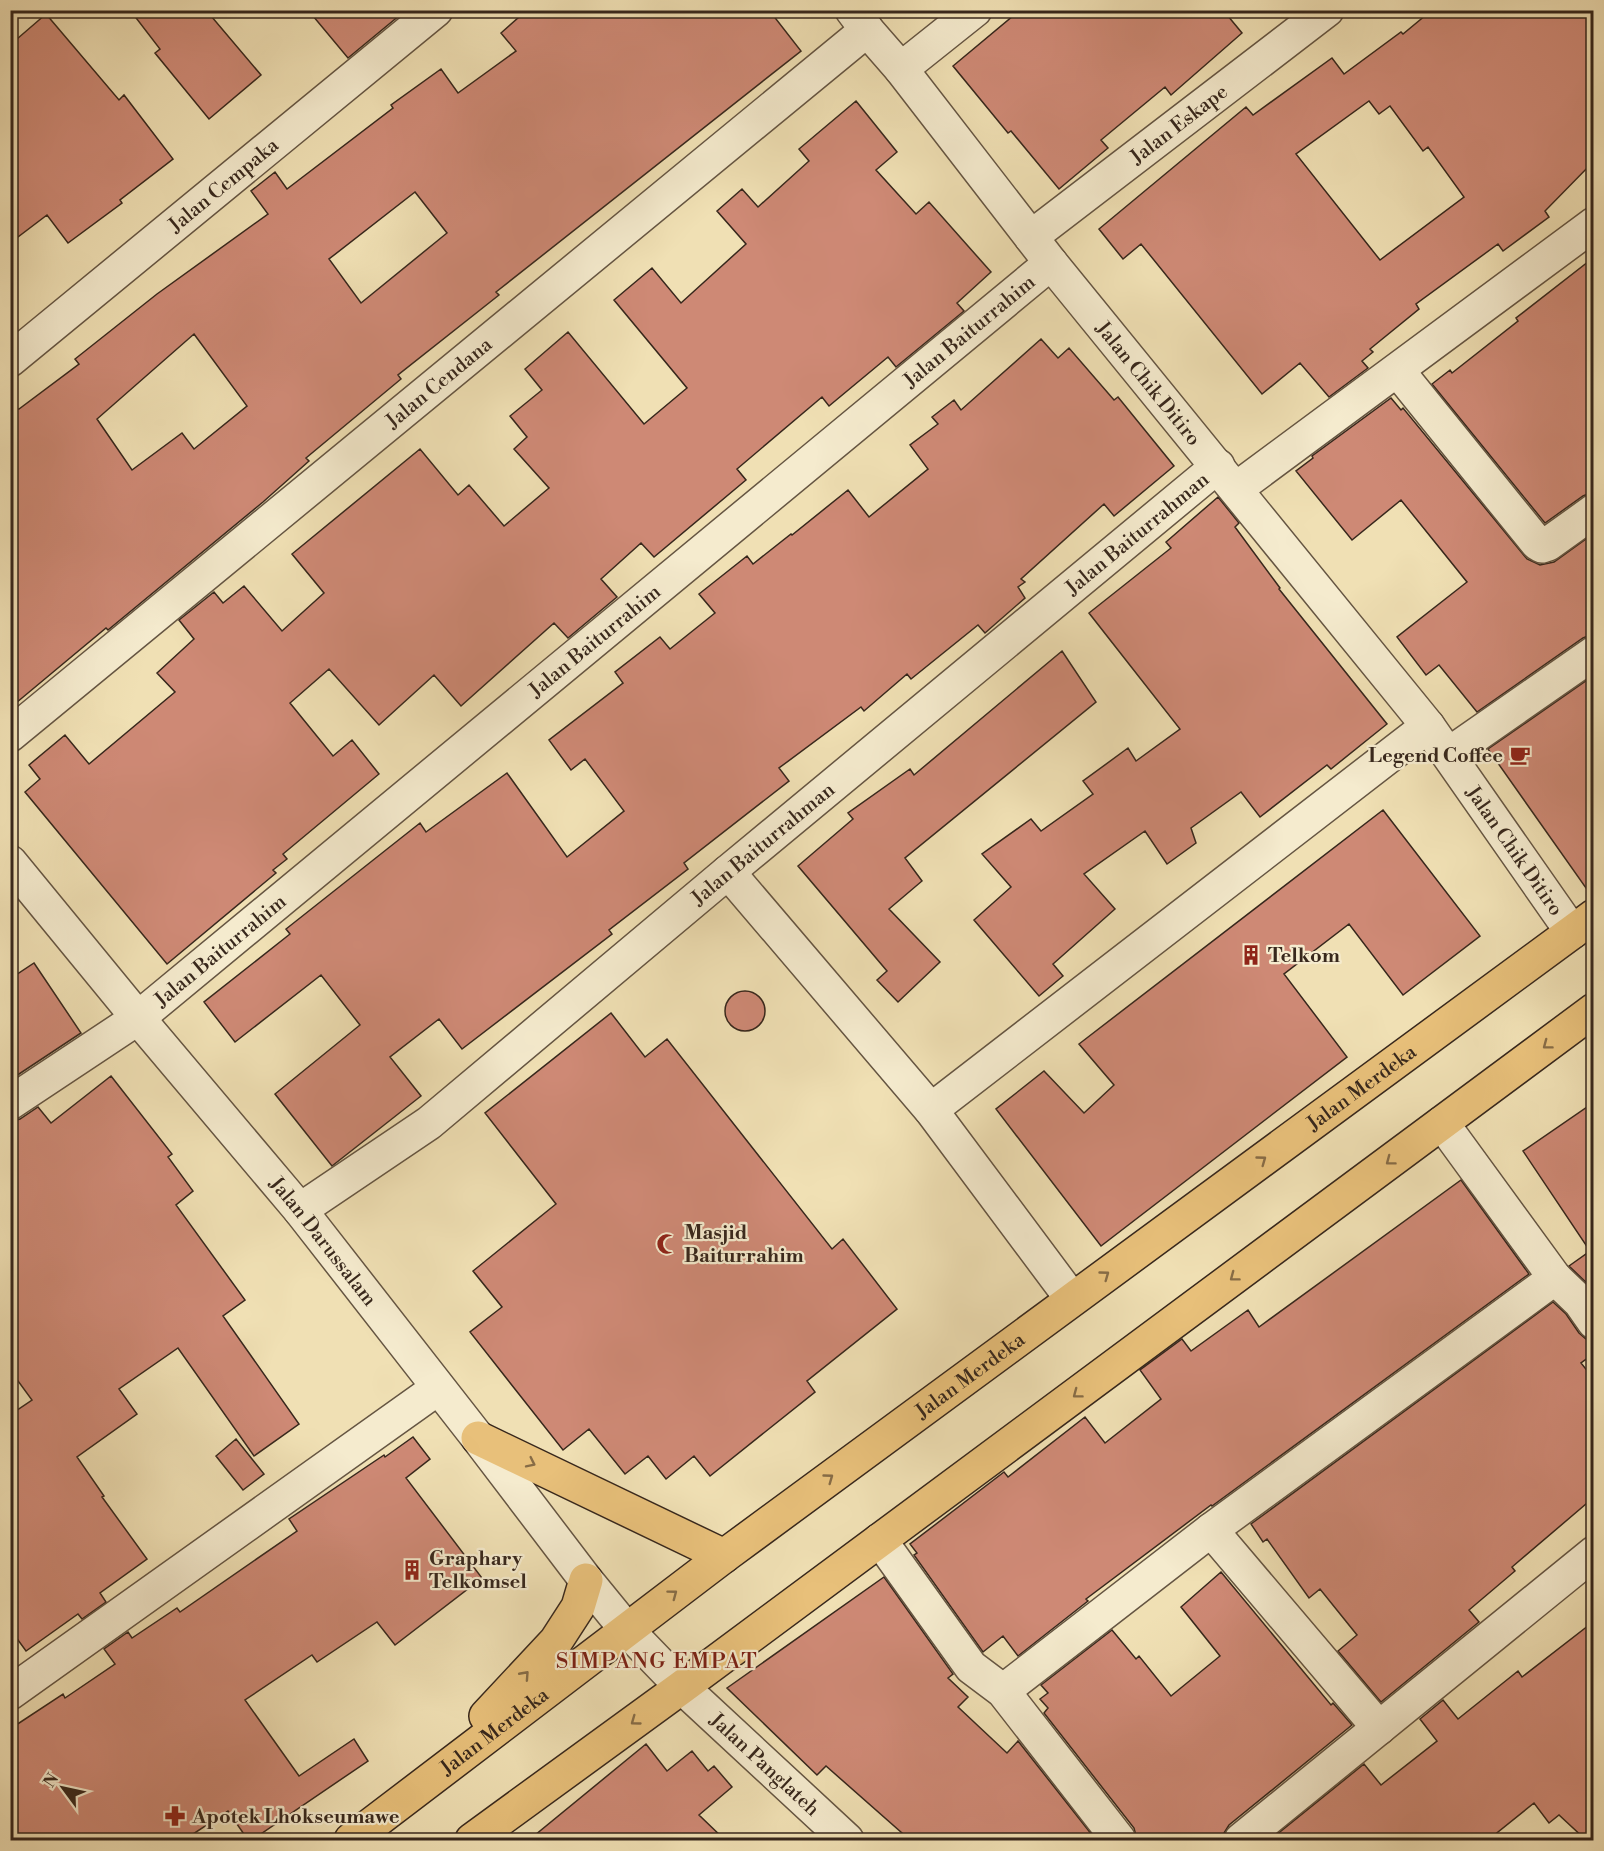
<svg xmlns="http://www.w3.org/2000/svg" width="1604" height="1851" font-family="'Libre Bodoni',serif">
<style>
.building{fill:#ce8975;stroke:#37271c;stroke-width:1.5;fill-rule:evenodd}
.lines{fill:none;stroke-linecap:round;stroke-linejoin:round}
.minor-casing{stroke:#655542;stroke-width:36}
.major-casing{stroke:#37271c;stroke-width:36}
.minor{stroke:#f5ebce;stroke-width:33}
.major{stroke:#e8c07a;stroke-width:33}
.oneway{stroke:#876c46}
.labels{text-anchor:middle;stroke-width:4.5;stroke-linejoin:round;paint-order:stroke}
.street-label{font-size:20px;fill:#37271c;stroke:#f5ebce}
.poi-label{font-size:20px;font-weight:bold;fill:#37271c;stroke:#f5ebce;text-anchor:start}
.quarter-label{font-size:22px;letter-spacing:1.5px;fill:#7a1f14;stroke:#f5ebce}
</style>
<rect width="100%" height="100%" fill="#f0e0b4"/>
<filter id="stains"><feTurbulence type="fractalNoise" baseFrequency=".00333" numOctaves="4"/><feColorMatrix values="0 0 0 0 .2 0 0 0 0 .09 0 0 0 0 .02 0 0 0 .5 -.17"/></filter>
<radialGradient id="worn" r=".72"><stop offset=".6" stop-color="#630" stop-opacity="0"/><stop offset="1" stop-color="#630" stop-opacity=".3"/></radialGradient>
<path class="building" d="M 130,10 L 206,10 L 261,75 L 209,119 L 155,53 L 160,49 Z
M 308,10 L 406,10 L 348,58 Z
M 527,10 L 769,10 L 801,51 L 496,292 L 499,295 L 398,375 L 401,379 L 306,458 L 309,461 L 263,502 L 108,630 L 106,628 L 10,708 L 10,409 L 19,409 L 79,364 L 75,359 L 157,294 L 268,214 L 251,191 L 275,172 L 287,189 L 393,108 L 391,105 L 441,69 L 458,93 L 516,51 L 501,33 ZM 415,192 L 447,233 L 361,303 L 329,259 ZM 194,334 L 247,406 L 194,449 L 182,433 L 132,470 L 97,419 Z
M 1020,10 L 1223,10 L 1242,33 L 1171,95 L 1165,87 L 1101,140 L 1108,148 L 1059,189 L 1011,131 L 1008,133 L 953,66 Z
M 1432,10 L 1593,10 L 1593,162 L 1545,211 L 1549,217 L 1503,251 L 1498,244 L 1416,304 L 1419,309 L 1370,349 L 1373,352 L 1362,361 L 1368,368 L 1329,397 L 1300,363 L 1262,394 L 1141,244 L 1123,259 L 1099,229 L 1246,107 L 1253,115 L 1332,58 L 1344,74 L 1401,32 L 1403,34 ZM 1369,101 L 1379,114 L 1390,106 L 1423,151 L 1428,147 L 1464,197 L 1380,260 L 1296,154 Z
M 46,14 L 119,100 L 124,95 L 173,159 L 120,200 L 122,203 L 68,243 L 47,215 L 10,243 L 10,45 Z
M 856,101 L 897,152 L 876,170 L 916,214 L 929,202 L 991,272 L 957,303 L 964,311 L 896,367 L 888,357 L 829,406 L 822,397 L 737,469 L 746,480 L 654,557 L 641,543 L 601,579 L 617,597 L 568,638 L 554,623 L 461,706 L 434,675 L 379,725 L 329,669 L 290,703 L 333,756 L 352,740 L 379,774 L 283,854 L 287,859 L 273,870 L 276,873 L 167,964 L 25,792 L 40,779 L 29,765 L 65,735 L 89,764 L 175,692 L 157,673 L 194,639 L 179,620 L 214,592 L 223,603 L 244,586 L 282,631 L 324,593 L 292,554 L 420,449 L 458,495 L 469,485 L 504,526 L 549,488 L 514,449 L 527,437 L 510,416 L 542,390 L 525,369 L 568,332 L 644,424 L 687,388 L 614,300 L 652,268 L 681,303 L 746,244 L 717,211 L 742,189 L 758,207 L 809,161 L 799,149 Z
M 1593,258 L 1593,492 L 1583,496 L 1545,523 L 1432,384 L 1450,370 L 1452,373 L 1518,321 L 1516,318 Z
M 1041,339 L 1058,358 L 1069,348 L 1114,400 L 1118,397 L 1174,466 L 1114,516 L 1104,504 L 1021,579 L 1025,582 L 1018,587 L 1025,598 L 985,633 L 978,625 L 911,679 L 907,674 L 864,711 L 861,707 L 779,768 L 789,781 L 684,863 L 688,869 L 609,930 L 612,934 L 462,1049 L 439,1019 L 390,1057 L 421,1096 L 332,1166 L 275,1094 L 360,1025 L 321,975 L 235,1042 L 204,1002 L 290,934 L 286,929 L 420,823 L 426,832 L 507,773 L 567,857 L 624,811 L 585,759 L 571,770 L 549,740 L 623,683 L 615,672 L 660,637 L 670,649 L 715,613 L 699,594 L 747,556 L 753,564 L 791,534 L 792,535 L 848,490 L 869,517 L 928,469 L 910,445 L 938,424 L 932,417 L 954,400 L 961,410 Z
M 1391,398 L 1401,410 L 1403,408 L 1527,559 L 1540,565 L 1554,562 L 1593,534 L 1593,634 L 1583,638 L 1477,712 L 1439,665 L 1426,675 L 1397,637 L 1467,582 L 1401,500 L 1352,540 L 1296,471 L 1313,458 L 1312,456 Z
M 1218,497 L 1239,523 L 1235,527 L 1280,588 L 1279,589 L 1387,724 L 1331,769 L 1327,765 L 1260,817 L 1241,792 L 1191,828 L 1196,843 L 1167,864 L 1145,831 L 1084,874 L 1115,909 L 1053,964 L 1063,976 L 1039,996 L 974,920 L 1011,887 L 982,854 L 1031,819 L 1041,831 L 1093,794 L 1083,781 L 1128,748 L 1136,761 L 1180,729 L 1089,613 L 1171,548 L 1166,542 Z
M 1062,651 L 1096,702 L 905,858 L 922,881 L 889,909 L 940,962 L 898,1002 L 877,980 L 887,971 L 798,866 L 853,819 L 848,813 L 910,769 L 914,775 Z
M 1593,676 L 1593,898 L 1488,749 Z
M 1383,810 L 1480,936 L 1403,995 L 1349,924 L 1284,974 L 1347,1057 L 1101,1246 L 996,1109 L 1044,1071 L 1084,1113 L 1114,1085 L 1079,1044 Z
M 34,963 L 81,1033 L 10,1080 L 10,979 Z
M725 1011a20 20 0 1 1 40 0a20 20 0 1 1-40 0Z
M 611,1013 L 645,1057 L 667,1039 L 832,1249 L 843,1239 L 897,1309 L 807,1381 L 815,1392 L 710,1476 L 694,1456 L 666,1479 L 648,1456 L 625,1474 L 589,1429 L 563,1450 L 470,1332 L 502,1307 L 473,1271 L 556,1204 L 485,1113 Z
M 111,1076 L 172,1154 L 168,1157 L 193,1191 L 176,1205 L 245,1300 L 223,1316 L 299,1424 L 254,1456 L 178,1348 L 119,1389 L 137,1414 L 77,1457 L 104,1496 L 102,1497 L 147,1559 L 100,1593 L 106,1602 L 82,1619 L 78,1614 L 26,1651 L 10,1629 L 10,1415 L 32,1400 L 10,1370 L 10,1122 L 20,1119 L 38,1107 L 51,1123 Z
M 1593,1103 L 1593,1289 L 1569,1266 L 1590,1251 L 1523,1151 Z
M 1461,1180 L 1529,1274 L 1212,1506 L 1211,1505 L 1086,1599 L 1088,1601 L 1018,1656 L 1003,1636 L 983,1652 L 914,1555 L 917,1553 L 910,1544 L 1004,1472 L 1008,1477 L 1085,1417 L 1105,1443 L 1161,1399 L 1140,1370 L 1182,1339 L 1191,1351 L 1248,1310 L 1259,1327 Z
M 1553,1302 L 1566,1314 L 1579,1333 L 1586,1339 L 1593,1340 L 1593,1354 L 1581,1363 L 1593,1378 L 1593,1498 L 1512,1567 L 1515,1571 L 1469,1610 L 1479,1622 L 1381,1702 L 1338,1651 L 1357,1635 L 1320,1589 L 1309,1598 L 1267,1539 L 1263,1542 L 1251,1524 Z
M 413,1437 L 430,1459 L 406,1478 L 482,1578 L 395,1645 L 377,1622 L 317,1662 L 312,1655 L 245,1700 L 299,1776 L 354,1739 L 368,1761 L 252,1840 L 248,1840 L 228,1811 L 184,1840 L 10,1840 L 10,1729 L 63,1694 L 65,1698 L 115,1664 L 104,1649 L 128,1632 L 132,1638 L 177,1608 L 180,1612 L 297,1531 L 289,1519 L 384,1455 L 385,1457 Z
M 236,1439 L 264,1474 L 243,1490 L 216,1456 Z
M 1221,1572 L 1331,1705 L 1333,1703 L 1352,1725 L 1229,1825 L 1224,1833 L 1223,1840 L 1137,1840 L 1134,1828 L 1044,1713 L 1048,1708 L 1040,1699 L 1048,1693 L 1041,1685 L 1112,1630 L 1136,1659 L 1139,1656 L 1171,1696 L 1220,1656 L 1181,1607 Z
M 884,1577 L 953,1674 L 948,1678 L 968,1697 L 958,1707 L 1007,1753 L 1018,1741 L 1096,1840 L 910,1840 L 826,1766 L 817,1775 L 727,1688 Z
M 1593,1622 L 1593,1840 L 1586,1840 L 1559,1815 L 1549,1823 L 1534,1803 L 1488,1840 L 1270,1840 L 1364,1764 L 1381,1785 L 1437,1741 L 1420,1719 L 1443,1700 L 1458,1719 L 1518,1671 L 1522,1677 Z
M 646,1744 L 667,1771 L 692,1751 L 708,1771 L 714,1766 L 732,1787 L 699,1815 L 725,1840 L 529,1840 Z"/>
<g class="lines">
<g class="minor-casing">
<g id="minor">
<path id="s1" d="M 852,10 L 867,30 L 901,69 L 1051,263 L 1428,726 L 1572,932"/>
<path d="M 901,69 L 975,10"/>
<path id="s2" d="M 1031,237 L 1327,10"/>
<path id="s3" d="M 10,360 L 436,10"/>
<path d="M 1398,371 L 1537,543 L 1542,546 L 1548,544 L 1594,511"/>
<path d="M 1236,489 L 1594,224"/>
<path id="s4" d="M 10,735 L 867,30"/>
<path d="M 1449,754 L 1594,653"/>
<path id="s5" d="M 10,862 L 138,1018 L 300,1210 L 478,1438 L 586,1580 L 626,1629 L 682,1687 L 847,1840"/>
<path d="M 728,872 L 931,1110 L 1072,1299"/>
<path id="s6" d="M 10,1103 L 138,1018 L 1051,263"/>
<path d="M 931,1110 L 1428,726"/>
<path d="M 1442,1123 L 1555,1278 L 1580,1302 L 1594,1322"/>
<path id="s7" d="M 300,1210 L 429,1123 L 728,872 L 1218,466"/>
<path d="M 1211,1530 L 1379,1728"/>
<path d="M 880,1540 L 971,1667 L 1003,1691 L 1119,1840"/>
<path d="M 1003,1691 L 1211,1530 L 1555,1278"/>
<path d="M 10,1693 L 438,1388"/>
<path d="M 1241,1840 L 1594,1553"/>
</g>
</g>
<g class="major-casing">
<g id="major">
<path d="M 478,1438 L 724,1556"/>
<path d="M 486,1716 L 556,1641 L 578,1607 L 586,1580"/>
<path id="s8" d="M 351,1840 L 724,1556 L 1594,916"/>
<path d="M 472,1840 L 682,1687 L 1594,1010"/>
</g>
</g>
<use href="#minor" class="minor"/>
<use href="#major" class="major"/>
</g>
<defs><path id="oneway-chevron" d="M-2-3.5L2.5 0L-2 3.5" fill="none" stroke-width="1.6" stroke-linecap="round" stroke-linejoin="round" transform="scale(1.5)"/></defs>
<g class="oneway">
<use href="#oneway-chevron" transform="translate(1547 1045) rotate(143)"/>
<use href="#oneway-chevron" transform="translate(1262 1160) rotate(-36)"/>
<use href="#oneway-chevron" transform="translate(1390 1161) rotate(143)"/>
<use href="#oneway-chevron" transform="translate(1105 1275) rotate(-36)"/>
<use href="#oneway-chevron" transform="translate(1234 1277) rotate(143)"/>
<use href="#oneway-chevron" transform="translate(1077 1394) rotate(143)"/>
<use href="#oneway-chevron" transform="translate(531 1463) rotate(26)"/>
<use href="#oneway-chevron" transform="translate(829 1478) rotate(-36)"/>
<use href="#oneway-chevron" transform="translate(673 1594) rotate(-37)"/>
<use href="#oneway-chevron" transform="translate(525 1675) rotate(-48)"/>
<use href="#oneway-chevron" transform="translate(635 1721) rotate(144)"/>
</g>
<defs>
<g id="cafe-bare" transform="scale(1.62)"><path d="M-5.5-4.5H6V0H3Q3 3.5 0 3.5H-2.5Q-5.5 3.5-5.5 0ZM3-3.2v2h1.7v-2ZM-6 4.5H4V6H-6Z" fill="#8f2418" stroke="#f5ebce" stroke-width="2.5" paint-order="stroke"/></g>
<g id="building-bare" transform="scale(1.62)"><path d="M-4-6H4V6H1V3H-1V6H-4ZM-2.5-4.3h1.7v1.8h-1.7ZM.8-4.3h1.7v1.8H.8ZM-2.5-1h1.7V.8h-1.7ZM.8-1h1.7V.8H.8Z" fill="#8f2418" stroke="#f5ebce" stroke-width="2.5" paint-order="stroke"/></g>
<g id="mosque-bare" transform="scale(1.62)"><path d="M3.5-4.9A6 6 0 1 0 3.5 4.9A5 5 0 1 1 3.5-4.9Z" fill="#8f2418" stroke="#f5ebce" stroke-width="2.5" paint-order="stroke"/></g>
<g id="pharmacy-bare" transform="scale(1.62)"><path d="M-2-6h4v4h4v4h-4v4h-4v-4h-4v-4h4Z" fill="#8f2418" stroke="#f5ebce" stroke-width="2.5" paint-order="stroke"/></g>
</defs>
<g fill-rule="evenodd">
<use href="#cafe-bare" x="1520" y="755"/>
<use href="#building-bare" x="1251" y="955"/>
<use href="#mosque-bare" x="667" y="1244"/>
<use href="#building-bare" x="412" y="1570"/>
<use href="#pharmacy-bare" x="175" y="1816"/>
</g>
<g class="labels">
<g class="street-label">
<text dy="7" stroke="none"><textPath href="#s2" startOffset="186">Jalan Eskape</textPath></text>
<text dy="7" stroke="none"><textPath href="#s3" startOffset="276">Jalan Cempaka</textPath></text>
<text dy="7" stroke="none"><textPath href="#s6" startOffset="1232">Jalan Baiturrahim</textPath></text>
<text dy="7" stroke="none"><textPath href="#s4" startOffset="555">Jalan Cendana</textPath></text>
<text dy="7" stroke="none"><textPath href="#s1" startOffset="477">Jalan Chik Ditiro</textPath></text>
<text dy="7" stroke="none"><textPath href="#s7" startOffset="1077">Jalan Baiturrahman</textPath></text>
<text dy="7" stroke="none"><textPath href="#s6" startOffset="746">Jalan Baiturrahim</textPath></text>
<text dy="7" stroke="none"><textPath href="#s7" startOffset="591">Jalan Baiturrahman</textPath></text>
<text dy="7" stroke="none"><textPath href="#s1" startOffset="1071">Jalan Chik Ditiro</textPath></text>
<text dy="7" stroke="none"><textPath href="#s6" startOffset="260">Jalan Baiturrahim</textPath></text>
<text dy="7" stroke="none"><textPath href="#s8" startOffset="1260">Jalan Merdeka</textPath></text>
<text dy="7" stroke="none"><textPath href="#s5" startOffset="492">Jalan Darussalam</textPath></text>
<text dy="7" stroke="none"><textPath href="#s8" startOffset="774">Jalan Merdeka</textPath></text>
<text dy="7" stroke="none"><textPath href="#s8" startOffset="180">Jalan Merdeka</textPath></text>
<text dy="7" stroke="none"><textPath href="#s5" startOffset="1178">Jalan Panglateh</textPath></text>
</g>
<g class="poi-label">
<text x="1503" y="762" text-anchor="end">Legend Coffee</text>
<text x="1268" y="962">Telkom</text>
<text x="684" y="1239">Masjid<tspan x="684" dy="23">Baiturrahim</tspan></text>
<text x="429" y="1565">Graphary<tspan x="429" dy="23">Telkomsel</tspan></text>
<text x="192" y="1823">Apotek Lhokseumawe</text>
</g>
<g class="quarter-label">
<text x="657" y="1668">SIMPANG EMPAT</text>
</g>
</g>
<rect width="1604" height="1851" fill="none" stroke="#f0e0b4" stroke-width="36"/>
<rect x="12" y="12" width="1580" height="1827" fill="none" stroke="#37271c" stroke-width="3"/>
<rect x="18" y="18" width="1568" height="1815" fill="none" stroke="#37271c" stroke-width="1.5"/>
<g transform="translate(63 1788) rotate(303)" stroke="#f5ebce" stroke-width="4.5" paint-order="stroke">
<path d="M0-4.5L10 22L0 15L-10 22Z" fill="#37271c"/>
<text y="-9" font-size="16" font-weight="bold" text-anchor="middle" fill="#37271c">N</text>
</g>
<rect width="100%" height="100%" filter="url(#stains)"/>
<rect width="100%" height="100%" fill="url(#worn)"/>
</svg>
